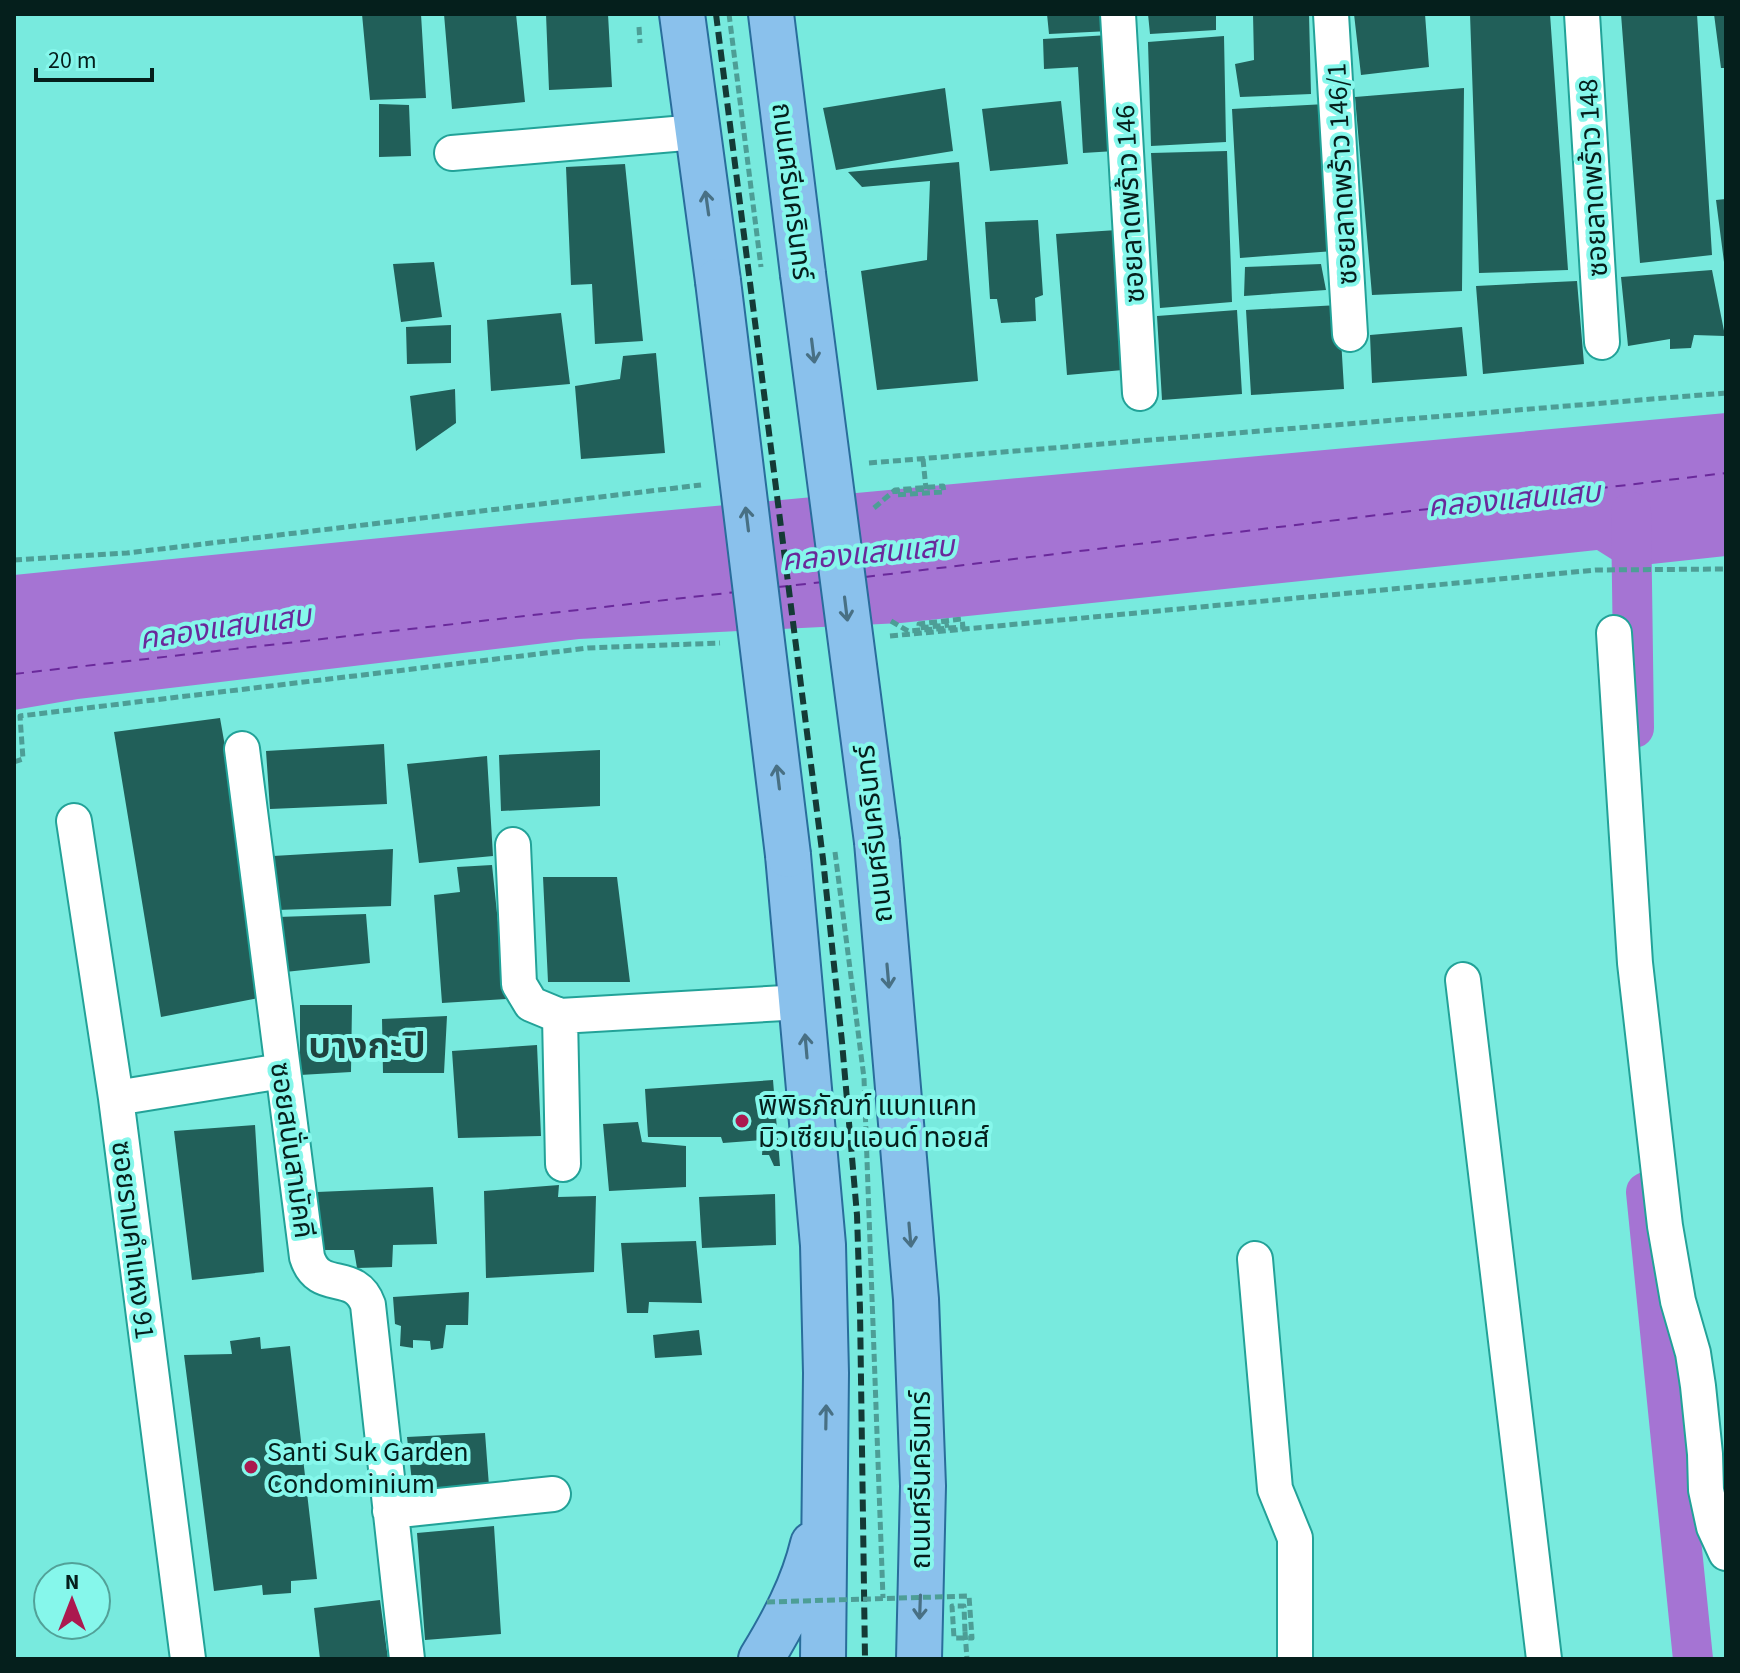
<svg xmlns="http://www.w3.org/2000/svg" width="1740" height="1673" font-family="'Source Sans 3','Noto Sans Thai',sans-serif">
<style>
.water{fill:#a574d3}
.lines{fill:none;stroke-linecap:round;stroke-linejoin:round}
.canal{stroke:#a574d3;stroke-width:40}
.ferry{stroke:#6a299b;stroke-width:2;stroke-dasharray:10 8;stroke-linecap:butt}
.building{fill:#215f59}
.minor-casing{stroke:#22a298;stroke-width:38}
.primary-casing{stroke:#296d9b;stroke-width:48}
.path{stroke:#4d9e96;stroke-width:5;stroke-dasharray:8 4;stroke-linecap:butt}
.minor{stroke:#fff;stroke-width:34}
.primary{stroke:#8ac1ec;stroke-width:44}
.rail{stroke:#143a36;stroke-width:6;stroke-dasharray:12 6;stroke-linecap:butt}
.primary-bridge-casing{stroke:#296d9b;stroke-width:48;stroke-linecap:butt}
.path-bridge{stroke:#4d9e96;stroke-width:5;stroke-dasharray:8 4;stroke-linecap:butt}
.primary-bridge{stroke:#8ac1ec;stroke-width:44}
.oneway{stroke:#487084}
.poi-dot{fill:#ab194f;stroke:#86f7eb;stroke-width:3}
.labels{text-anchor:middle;stroke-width:8;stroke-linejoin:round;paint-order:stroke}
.street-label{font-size:28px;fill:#051f1c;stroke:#86f7eb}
.poi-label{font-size:28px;fill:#051f1c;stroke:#86f7eb;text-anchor:start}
.water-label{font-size:30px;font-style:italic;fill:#6a299b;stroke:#86f7eb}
.district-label{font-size:36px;font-weight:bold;fill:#1f433f;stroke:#86f7eb}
</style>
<rect width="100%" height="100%" fill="#78eade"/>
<path class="water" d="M 1726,413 L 1726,556 L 1624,567 L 1597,550 L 901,623 L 579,639 L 78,699 L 14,710 L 14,575 L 530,523 Z"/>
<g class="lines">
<path class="canal" d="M 1631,512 L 1634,728
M 1646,1192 L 1693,1659"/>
<path class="ferry" d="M 865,577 L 1726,473
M 778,587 L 823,582
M 14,674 L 736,592"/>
</g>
<path class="building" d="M 362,14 L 421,14 L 426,98 L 370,100 Z
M 444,14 L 516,14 L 525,102 L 452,109 Z
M 546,14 L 608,14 L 612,87 L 549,90 Z
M 1047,14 L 1110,14 L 1110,31 L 1049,34 Z
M 1148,14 L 1216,14 L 1216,30 L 1150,34 Z
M 1253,14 L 1309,14 L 1311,94 L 1240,97 L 1235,64 L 1254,60 Z
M 1354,14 L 1425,14 L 1429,67 L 1361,75 Z
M 1470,14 L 1550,14 L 1568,270 L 1479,273 Z
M 1621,14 L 1697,14 L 1712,255 L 1640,263 Z
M 1714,14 L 1726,14 L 1726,68 L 1721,68 Z
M 1109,35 L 1115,151 L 1083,153 L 1078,67 L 1044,69 L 1043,39 Z
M 1224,36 L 1226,142 L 1151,146 L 1148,42 Z
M 945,88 L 953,151 L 836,170 L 823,108 Z
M 1464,88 L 1462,291 L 1372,295 L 1355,97 Z
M 1061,101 L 1068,164 L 990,171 L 982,109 Z
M 379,104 L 409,105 L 411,156 L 379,157 Z
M 1326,104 L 1334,251 L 1240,258 L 1232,109 Z
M 1227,151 L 1232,302 L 1160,308 L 1151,153 Z
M 959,162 L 978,381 L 877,390 L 861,271 L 927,260 L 930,181 L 862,187 L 848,172 Z
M 625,164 L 643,341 L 595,344 L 592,284 L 571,285 L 566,167 Z
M 1726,199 L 1726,261 L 1724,262 L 1716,200 Z
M 1038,220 L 1043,295 L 1035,298 L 1036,321 L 1001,323 L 997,299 L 990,299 L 985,222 Z
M 1117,230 L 1123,370 L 1067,375 L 1056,234 Z
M 434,262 L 442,317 L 401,322 L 393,264 Z
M 1321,264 L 1326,290 L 1244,296 L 1245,267 Z
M 1712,270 L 1725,336 L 1694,335 L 1691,348 L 1670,349 L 1670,339 L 1628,346 L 1621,277 Z
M 1577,281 L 1584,364 L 1483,374 L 1476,286 Z
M 1339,305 L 1344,389 L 1251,395 L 1246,310 Z
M 1237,310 L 1242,394 L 1162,400 L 1157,316 Z
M 561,313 L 570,384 L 491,391 L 487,320 Z
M 451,325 L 451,363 L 407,364 L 406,327 Z
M 1462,327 L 1467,376 L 1372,383 L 1370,335 Z
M 656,353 L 665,453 L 581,459 L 575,386 L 620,379 L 623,356 Z
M 455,389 L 456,423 L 416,451 L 410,396 Z
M 220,718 L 269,996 L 161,1017 L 114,732 Z
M 384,744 L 387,804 L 270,809 L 266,751 Z
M 600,750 L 600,806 L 501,811 L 499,755 Z
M 487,756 L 493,856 L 419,863 L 407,764 Z
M 393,849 L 391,906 L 277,910 L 273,856 Z
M 492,865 L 506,999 L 442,1003 L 434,895 L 460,892 L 457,867 Z
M 543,877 L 617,877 L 630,982 L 548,982 Z
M 366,914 L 370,963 L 285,972 L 278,917 Z
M 300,1005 L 352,1005 L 351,1072 L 300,1075 Z
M 447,1016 L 444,1073 L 383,1073 L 382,1019 Z
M 537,1045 L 541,1136 L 458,1138 L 452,1051 Z
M 773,1080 L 780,1166 L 774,1166 L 769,1155 L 762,1155 L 763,1140 L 723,1143 L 721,1137 L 648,1137 L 645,1089 Z
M 638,1122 L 642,1142 L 686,1146 L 686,1187 L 609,1191 L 603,1124 Z
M 255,1125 L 264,1272 L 192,1280 L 174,1131 Z
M 559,1185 L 558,1197 L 596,1196 L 594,1272 L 486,1278 L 484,1191 Z
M 433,1187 L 437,1244 L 393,1245 L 392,1267 L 357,1268 L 354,1250 L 321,1250 L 317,1192 Z
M 775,1194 L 776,1245 L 702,1248 L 699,1197 Z
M 696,1241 L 702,1303 L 649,1302 L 648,1313 L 627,1313 L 621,1243 Z
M 469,1292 L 468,1325 L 446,1325 L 443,1348 L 431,1350 L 430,1341 L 413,1340 L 413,1348 L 400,1346 L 401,1326 L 395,1324 L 393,1297 Z
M 699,1330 L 702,1355 L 655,1358 L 653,1335 Z
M 260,1337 L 261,1349 L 290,1346 L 317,1579 L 291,1581 L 291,1593 L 263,1595 L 262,1585 L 214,1591 L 184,1355 L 232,1354 L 230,1341 Z
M 485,1433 L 489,1486 L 413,1491 L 407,1437 Z
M 494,1526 L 501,1634 L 425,1640 L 417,1533 Z
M 380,1600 L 388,1659 L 320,1659 L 314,1608 Z"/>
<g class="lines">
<g class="minor-casing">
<path id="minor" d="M 1118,14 L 1140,393
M 1331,14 L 1350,334
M 1582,14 L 1602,342
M 452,153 L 697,132
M 1614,633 L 1635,963 L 1665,1226 L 1678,1301 L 1693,1353 L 1698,1386 L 1705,1454 L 1706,1490 L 1714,1527 L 1726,1553
M 242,749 L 307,1257 C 319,1295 355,1268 368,1305 L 407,1659
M 74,821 L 116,1098 L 188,1659
M 513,845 L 519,984 L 531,1004 L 560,1016 L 802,1002
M 1463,980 L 1544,1659
M 560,1016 L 563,1164
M 116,1098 L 282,1071
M 1255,1259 L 1275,1489 L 1295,1538 L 1295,1659
M 390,1511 L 553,1494"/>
</g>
<g class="primary-casing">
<path id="primary" d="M 682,14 L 718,281
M 771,14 L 803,274
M 877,842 L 916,1299 L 923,1486 L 919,1659
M 788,855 L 823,1245 L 826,1373 L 823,1659
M 761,1659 C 783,1623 803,1586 813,1544"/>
</g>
<path class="path" d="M 639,27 L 640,43
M 923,459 L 926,489
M 869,463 L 1726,393
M 14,560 L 127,553 L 701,485
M 890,636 L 1596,570 L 1726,569
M 14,762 L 23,759 L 20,716 L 588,648 L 720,643
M 965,1632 L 967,1659"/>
<use href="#minor" class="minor"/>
<use href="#primary" class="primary"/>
<path class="rail" d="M 716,14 L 823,859 L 842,1042 L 857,1215 L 860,1309 L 865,1659"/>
<g class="primary-bridge-casing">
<path id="primary-bridge" d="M 803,274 L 877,842
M 718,281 L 788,855"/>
</g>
<path class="path-bridge" d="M 729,14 L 761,267
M 874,508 L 895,490 L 943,486 L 944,492 L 895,495 L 895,491 L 926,489
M 891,621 L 908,631 L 963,627 L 962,619 L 919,624 L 919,628 L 949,625
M 835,852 L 864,1078 L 883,1598
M 767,1602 L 969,1596 L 972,1638 L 954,1638 L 952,1606 L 964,1606 L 965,1632"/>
<use href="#primary-bridge" class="primary-bridge"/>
</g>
<defs><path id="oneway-shaft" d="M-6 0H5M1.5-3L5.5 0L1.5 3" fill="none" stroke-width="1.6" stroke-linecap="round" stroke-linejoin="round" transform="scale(2)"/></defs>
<g class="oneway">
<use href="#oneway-shaft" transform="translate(707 203) rotate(-98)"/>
<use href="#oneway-shaft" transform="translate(813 351) rotate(83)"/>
<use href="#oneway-shaft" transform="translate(747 519) rotate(-97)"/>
<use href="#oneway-shaft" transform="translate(846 609) rotate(83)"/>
<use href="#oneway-shaft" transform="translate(778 777) rotate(-97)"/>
<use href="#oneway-shaft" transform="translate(888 976) rotate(85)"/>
<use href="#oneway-shaft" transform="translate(806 1046) rotate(-95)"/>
<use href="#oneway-shaft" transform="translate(910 1235) rotate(85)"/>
<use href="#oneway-shaft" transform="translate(826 1417) rotate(-89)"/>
<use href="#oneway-shaft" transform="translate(920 1607) rotate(92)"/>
</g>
<g class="poi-dot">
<circle cx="742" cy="1121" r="8"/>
<circle cx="251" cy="1467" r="8"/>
</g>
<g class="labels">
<g class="street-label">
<text transform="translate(1341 174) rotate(-93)" y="10">ซอยลาดพร้าว 146/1</text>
<text transform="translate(1592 178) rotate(-93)" y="10">ซอยลาดพร้าว 148</text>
<text transform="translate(793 191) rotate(83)" y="10">ถนนศรีนครินทร์</text>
<text transform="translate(1129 204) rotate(-93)" y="10">ซอยลาดพร้าว 146</text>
<text transform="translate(873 834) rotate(-96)" y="10">ถนนศรีนครินทร์</text>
<text transform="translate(293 1150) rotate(82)" y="10">ซอยสนั่นสามัคคี</text>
<text transform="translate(134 1240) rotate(83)" y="10">ซอยรามคำแหง 91</text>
<text transform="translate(920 1480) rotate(-90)" y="10">ถนนศรีนครินทร์</text>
</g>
<g class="poi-label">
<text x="758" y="1115">พิพิธภัณฑ์ แบทแคท<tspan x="758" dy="32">มิวเซียม แอนด์ ทอยส์</tspan></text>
<text x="267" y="1461">Santi Suk Garden<tspan x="267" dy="32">Condominium</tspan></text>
</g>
<g class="water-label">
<text transform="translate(1514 499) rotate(-5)" y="10">คลองแสนแสบ</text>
<text transform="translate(868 553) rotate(-5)" y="10">คลองแสนแสบ</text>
<text transform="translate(225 627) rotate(-8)" y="10">คลองแสนแสบ</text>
</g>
<g class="district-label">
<text x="367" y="1058">บางกะปิ</text>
</g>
</g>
<rect width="1740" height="1673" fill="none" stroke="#051f1c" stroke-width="32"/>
<g transform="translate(72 1601)"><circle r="38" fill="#86f7eb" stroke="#52a198" stroke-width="2"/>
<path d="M0-6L14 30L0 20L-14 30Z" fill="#ab194f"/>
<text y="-12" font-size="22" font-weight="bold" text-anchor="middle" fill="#051f1c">N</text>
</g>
<path d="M36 68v12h116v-12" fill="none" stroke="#051f1c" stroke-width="4"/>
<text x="48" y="68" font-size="24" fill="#051f1c" stroke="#86f7eb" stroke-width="6" paint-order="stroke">20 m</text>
</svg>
